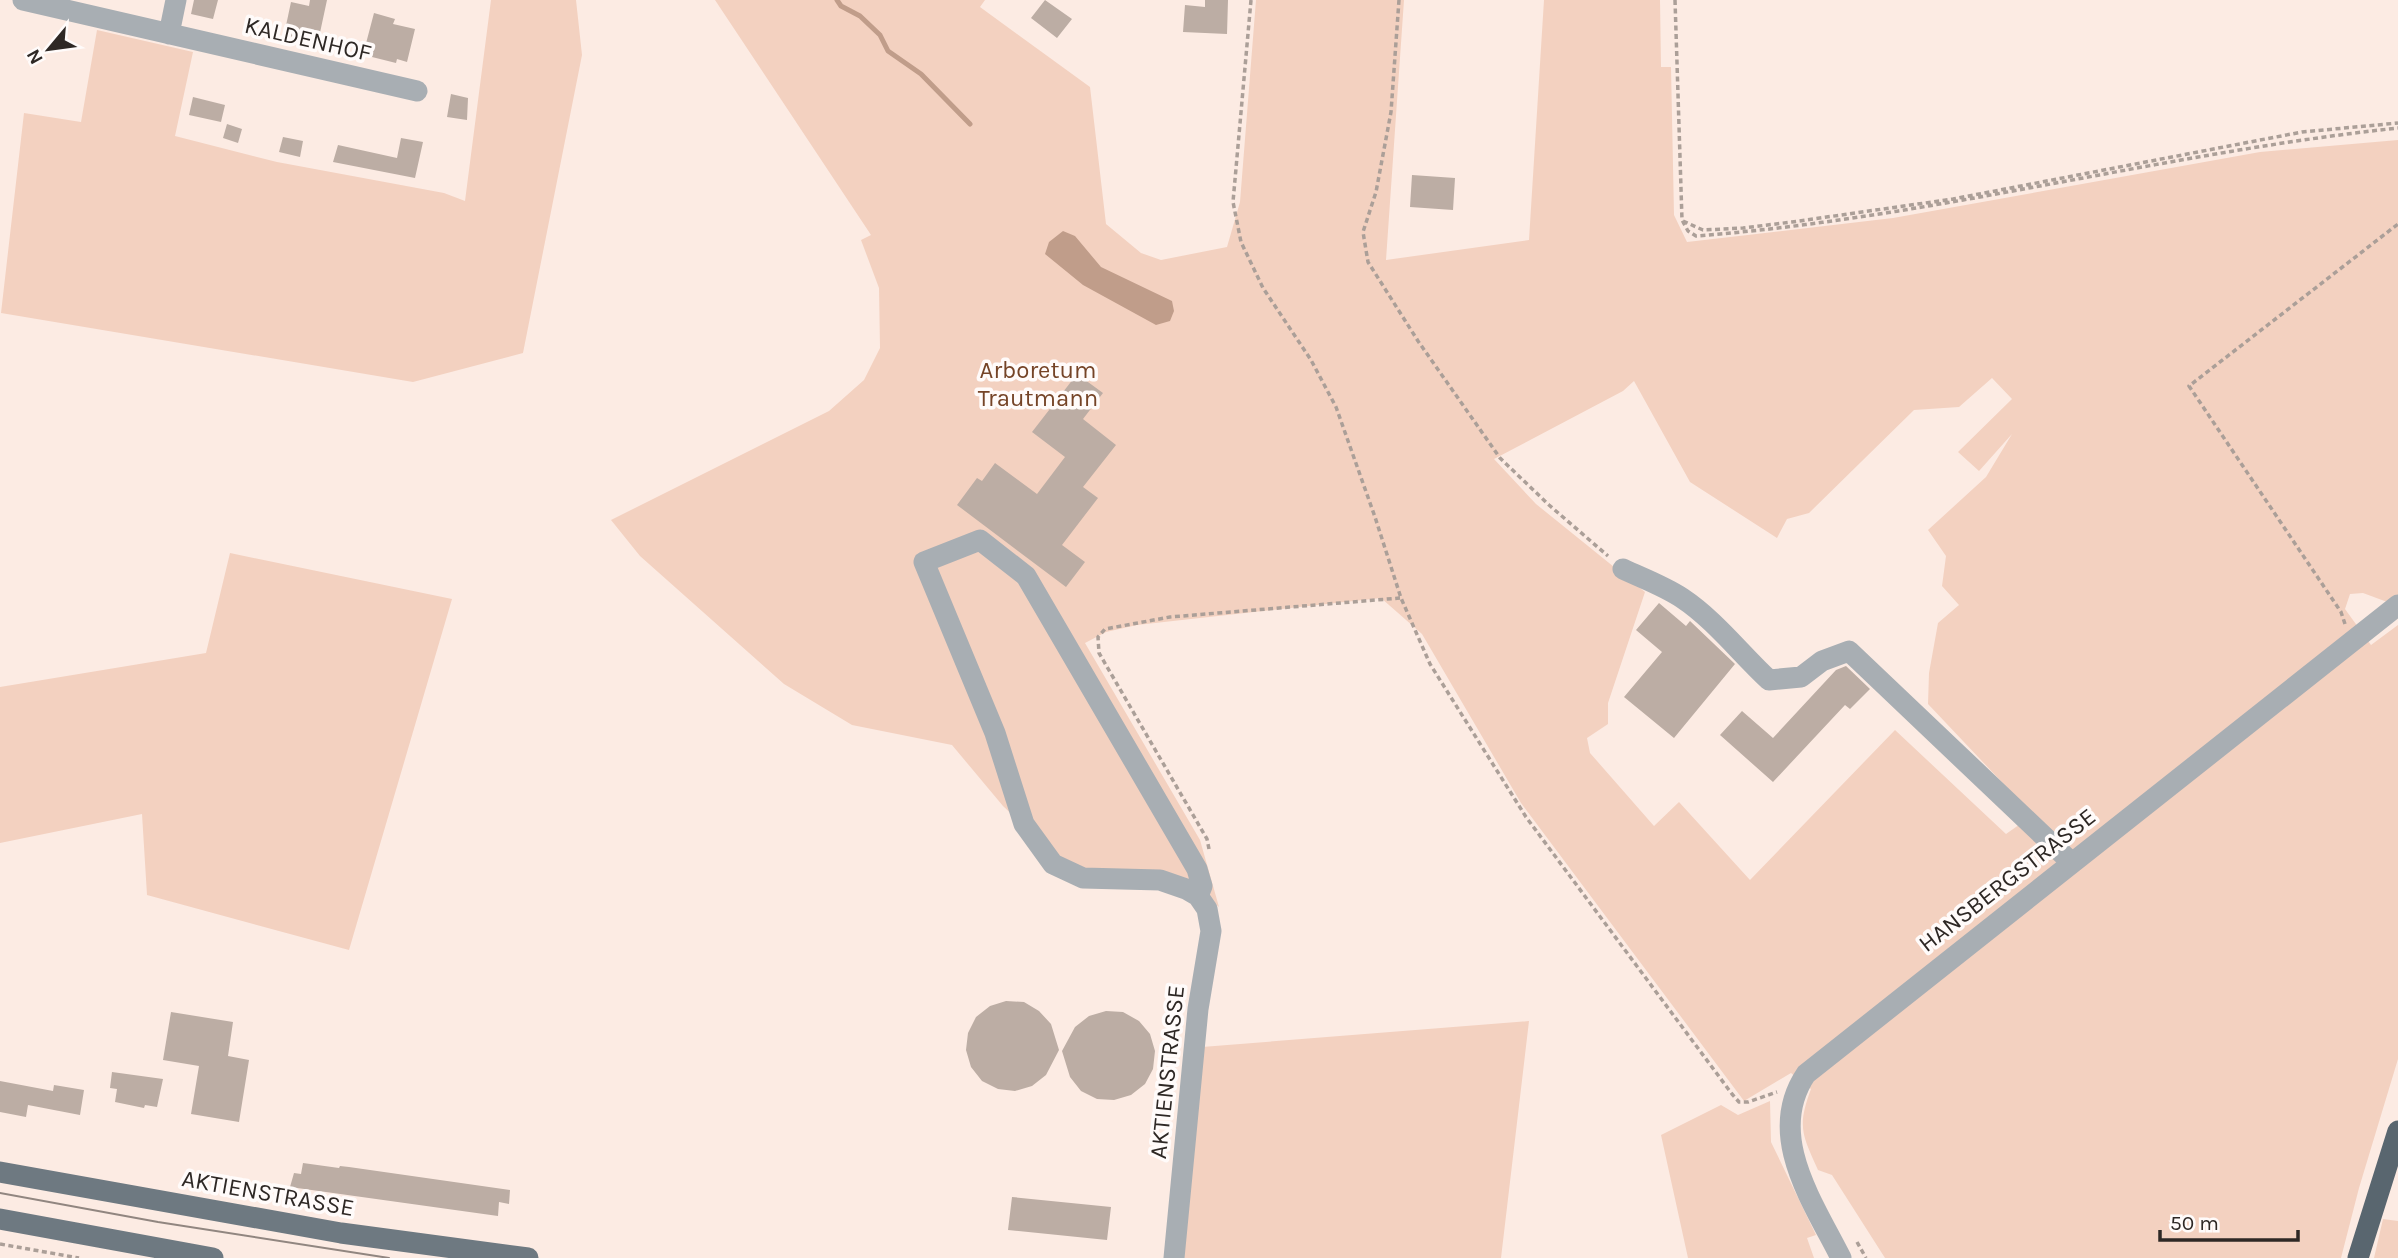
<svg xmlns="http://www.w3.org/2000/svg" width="2398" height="1258" font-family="Karla,sans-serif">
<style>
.green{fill:#f3d1c0;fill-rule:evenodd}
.water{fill:#c09d8a}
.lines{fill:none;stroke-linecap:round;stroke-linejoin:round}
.stream{stroke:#c09d8a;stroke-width:5}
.building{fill:#bcada4}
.path{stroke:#ab9f98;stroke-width:3.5;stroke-dasharray:5 3.5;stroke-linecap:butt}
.minor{stroke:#a8aeb3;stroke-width:21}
.major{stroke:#6e7981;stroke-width:21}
.highway{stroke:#59666f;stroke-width:21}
.tram{stroke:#918680;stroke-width:2}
.labels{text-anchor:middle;stroke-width:7;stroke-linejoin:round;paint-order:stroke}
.street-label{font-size:24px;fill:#2e2825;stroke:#fffbfa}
.park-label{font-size:24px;fill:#754427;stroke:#fffbfa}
</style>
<rect width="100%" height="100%" fill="#fcebe3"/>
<path class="green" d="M 491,0 L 576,0 L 582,55 L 523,353 L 413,382 L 1,313 L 24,113 L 81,122 L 97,30 L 193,52 L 175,136 L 277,162 L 444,193 L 465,201 Z
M 715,0 L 985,0 L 980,7 L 1090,87 L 1106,224 L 1141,253 L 1161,260 L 1227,247 L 1240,202 L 1256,0 L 1404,0 L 1386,260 L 1529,240 L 1544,0 L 1660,0 L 1661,67 L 1671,67 L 1674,215 L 1687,242 L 1893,218 L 2260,152 L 2398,140 L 2398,606 L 2363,593 L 2350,594 L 2345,609 L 2371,645 L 2398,625 L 2398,1059 L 2359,1188 L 2341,1258 L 1885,1258 L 1832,1175 L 1818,1170 C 1802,1134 1797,1127 1811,1089 L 1791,1073 L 1744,1101 L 1521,803 L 1422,634 L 1381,598 L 1137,625 L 1106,632 L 1085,643 L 1200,840 L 1219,907 L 1188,880 L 1092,871 L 1058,858 L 1003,806 L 952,745 L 852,725 L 784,684 L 640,556 L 611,520 L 829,411 L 864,380 L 880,348 L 879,288 L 861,240 L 871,235 ZM 1992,378 L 2012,399 L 1958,452 L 1979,471 L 2012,434 L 1986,477 L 1928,530 L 1946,556 L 1942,586 L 1959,605 L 1938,623 L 1929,673 L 1928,704 L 2033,815 L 2006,834 L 1895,730 L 1750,880 L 1679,802 L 1654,826 L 1590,753 L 1587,738 L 1608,724 L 1608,703 L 1645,592 L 1536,504 L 1494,459 L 1623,391 L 1634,381 L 1690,482 L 1777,538 L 1787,519 L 1809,513 L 1914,410 L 1959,407 Z
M 230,553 L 452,599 L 349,950 L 147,895 L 142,814 L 0,843 L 0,687 L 206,653 Z
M 1529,1021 L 1501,1258 L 1184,1258 L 1202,1047 Z
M 1770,1101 L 1771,1142 L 1816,1235 L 1807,1238 L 1814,1258 L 1688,1258 L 1661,1135 L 1721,1105 L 1738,1115 Z
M 2383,1219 L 2398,1221 L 2398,1258 L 2374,1258 Z"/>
<path class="water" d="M 1063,231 L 1075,236 L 1101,267 L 1172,301 L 1174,311 L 1170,321 L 1156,325 L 1083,285 L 1045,254 L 1049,242 Z"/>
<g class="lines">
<path class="stream" d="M 837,0 L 841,6 L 860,16 L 880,35 L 888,51 L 921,74 L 970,124"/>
</g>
<path class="building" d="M 194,0 L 218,0 L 213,19 L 191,14 Z
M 310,0 L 327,0 L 318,42 L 284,35 L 291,2 L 309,6 Z
M 1045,0 L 1072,19 L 1057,38 L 1031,18 Z
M 1205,0 L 1228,0 L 1227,34 L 1183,32 L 1185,5 L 1205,7 Z
M 374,13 L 395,19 L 393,24 L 415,29 L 407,62 L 397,59 L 396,63 L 372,57 L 373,53 L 364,51 Z
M 451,94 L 468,98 L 467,120 L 447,117 Z
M 193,97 L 225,105 L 221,122 L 189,115 Z
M 227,124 L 242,129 L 238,143 L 223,138 Z
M 283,137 L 303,141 L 300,157 L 279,152 Z
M 401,138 L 423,142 L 415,178 L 333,162 L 338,145 L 397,158 Z
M 1412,175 L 1455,178 L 1453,210 L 1410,207 Z
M 1077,374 L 1103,393 L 1083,419 L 1116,445 L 1083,487 L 1098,498 L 1062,545 L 1085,562 L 1066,587 L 957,505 L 977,478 L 982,481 L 995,463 L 1037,494 L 1065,457 L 1032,432 Z
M 1659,603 L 1686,626 L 1690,621 L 1735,664 L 1674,738 L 1624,697 L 1662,652 L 1636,630 Z
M 1846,666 L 1870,689 L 1850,709 L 1845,705 L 1773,782 L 1720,735 L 1742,711 L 1773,738 L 1836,670 Z
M 1006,1001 L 1024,1002 L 1039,1011 L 1051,1024 L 1059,1050 L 1046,1075 L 1032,1086 L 1015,1091 L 998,1089 L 982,1081 L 971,1067 L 966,1050 L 968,1033 L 976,1017 L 990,1006 Z
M 1106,1011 L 1123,1012 L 1139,1021 L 1150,1034 L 1155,1051 L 1153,1069 L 1145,1084 L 1131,1095 L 1114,1100 L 1097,1099 L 1081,1091 L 1070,1077 L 1062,1051 L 1075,1027 L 1089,1016 Z
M 171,1012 L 233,1022 L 228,1056 L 249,1060 L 239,1122 L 191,1114 L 199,1066 L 163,1060 Z
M 112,1072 L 163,1079 L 157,1107 L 145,1105 L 144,1108 L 115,1102 L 117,1089 L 110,1088 Z
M 0,1081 L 53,1091 L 54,1085 L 84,1090 L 80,1115 L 28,1105 L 26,1117 L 0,1112 Z
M 303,1163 L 339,1168 L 340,1166 L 349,1167 L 510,1190 L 509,1204 L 499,1202 L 498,1216 L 290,1187 L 294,1173 L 301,1174 Z
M 1012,1197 L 1111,1207 L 1107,1240 L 1008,1230 Z"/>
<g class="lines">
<path class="path" d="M 1251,0 L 1233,202 L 1241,242 L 1263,288 L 1311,360 L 1336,407 L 1375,517 L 1401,598 L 1430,664 L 1526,817 L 1732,1094 L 1739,1102 L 1748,1102 L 1777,1092
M 1399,0 L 1391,112 L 1376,192 L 1363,232 L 1368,262 L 1418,341 L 1500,458 L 1549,505 L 1608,556
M 1675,0 L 1682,220 L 1688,231 L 1696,236 C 1933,218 2162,153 2398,128
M 1683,221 L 1703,230 L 1743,228 L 1792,222 L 1953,199 L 2302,132 L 2398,123
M 2345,624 L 2341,612 L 2189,386 L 2398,224
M 1209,849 L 1207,839 L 1099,653 L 1098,637 L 1105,629 L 1170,617 L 1400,598
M 1857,1242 L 1866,1258
M 0,1244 L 79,1258"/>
<path class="minor" d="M 23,0 L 417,91
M 169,34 L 176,0
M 1623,569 C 1642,578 1664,586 1682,598 C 1715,620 1740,653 1769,680 L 1801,677 L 1822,661 L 1849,651 L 2072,863
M 1174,1258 L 1198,1009 L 1211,931 L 1207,909 L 1198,896 L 1186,889 L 1160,880 L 1083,878 L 1053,864 L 1024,824 L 995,733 L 924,562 L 980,540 L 1026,576 L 1197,869 L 1202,886 L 1198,896
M 1841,1258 C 1813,1202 1765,1135 1806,1074 L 2398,605"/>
<path class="major" d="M 0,1172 L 341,1233 L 528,1258
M 0,1219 L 213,1258"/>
<path class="highway" d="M 2358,1258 L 2398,1131"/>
<path class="tram" d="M 0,1193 L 158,1222 L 389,1258"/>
</g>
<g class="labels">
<g class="street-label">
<text transform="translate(308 39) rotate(13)" y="8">KALDENHOF</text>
<text transform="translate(2007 880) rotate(-38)" y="8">HANSBERGSTRASSE</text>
<text transform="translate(1167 1072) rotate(-84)" y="8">AKTIENSTRASSE</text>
<text transform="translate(268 1193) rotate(10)" y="8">AKTIENSTRASSE</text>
</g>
<g class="park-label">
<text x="1038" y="378">Arboretum<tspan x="1038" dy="28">Trautmann</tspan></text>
</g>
</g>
<g transform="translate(49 49) rotate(241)" stroke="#fffbfa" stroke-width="5" paint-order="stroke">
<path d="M0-5L12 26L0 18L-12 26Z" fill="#2e2825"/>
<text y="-10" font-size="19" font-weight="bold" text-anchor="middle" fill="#2e2825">N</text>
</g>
<path d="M2160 1230v10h138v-10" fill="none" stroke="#2e2825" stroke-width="3.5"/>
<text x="2170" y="1230" font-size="21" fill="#2e2825" stroke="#fffbfa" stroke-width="5" paint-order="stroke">50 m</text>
</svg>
